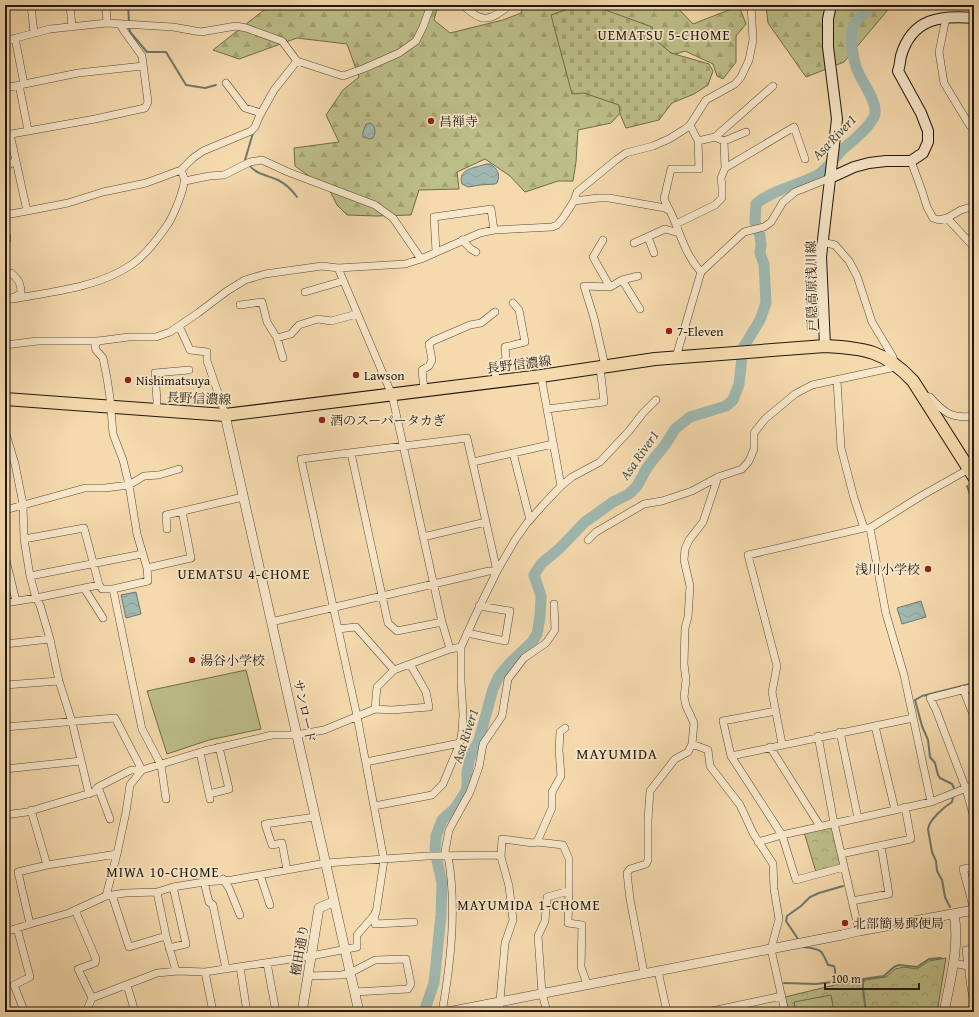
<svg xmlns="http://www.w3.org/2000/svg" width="979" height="1017" font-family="'Gentium Book Plus','Noto Serif JP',serif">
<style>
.forest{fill:url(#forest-firs);stroke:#6e6b4c}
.cemetery{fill:url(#cemetery-stones);stroke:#6e6b4c}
.park{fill:url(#park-crowns);stroke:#6e6b4c}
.pitch{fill:#bdbf89;stroke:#6e6b4c}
.water{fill:url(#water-waves);stroke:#6c7870}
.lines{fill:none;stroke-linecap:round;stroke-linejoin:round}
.stream{stroke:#6c7870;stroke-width:2}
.river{stroke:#9fb9b2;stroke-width:11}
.minor-casing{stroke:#554836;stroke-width:8}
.tertiary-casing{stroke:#554836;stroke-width:10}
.secondary-casing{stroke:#20170e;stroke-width:12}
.primary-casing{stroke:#20170e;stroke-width:14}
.minor{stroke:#f8e7ca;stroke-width:7}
.tertiary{stroke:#f8e7ca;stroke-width:9}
.secondary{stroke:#f8e7ca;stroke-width:10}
.primary{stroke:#f5daad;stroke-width:12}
.poi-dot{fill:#8f2418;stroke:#f8e7ca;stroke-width:1.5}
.labels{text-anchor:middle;stroke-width:3.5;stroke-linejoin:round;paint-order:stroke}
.poi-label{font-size:13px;fill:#20170e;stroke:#f8e7ca;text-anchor:start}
.street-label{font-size:13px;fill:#20170e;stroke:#f8e7ca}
.neighbourhood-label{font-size:14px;letter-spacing:1px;fill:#20170e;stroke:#f8e7ca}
.water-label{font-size:14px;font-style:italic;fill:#4c5047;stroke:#f8e7ca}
.quarter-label{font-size:15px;letter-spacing:1px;fill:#20170e;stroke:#f8e7ca}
</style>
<defs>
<pattern id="forest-firs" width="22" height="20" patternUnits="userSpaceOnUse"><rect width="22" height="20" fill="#bdbf89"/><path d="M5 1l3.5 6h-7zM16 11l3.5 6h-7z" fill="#a2a375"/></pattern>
<pattern id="cemetery-stones" width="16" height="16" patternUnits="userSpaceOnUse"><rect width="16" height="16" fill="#bdbf89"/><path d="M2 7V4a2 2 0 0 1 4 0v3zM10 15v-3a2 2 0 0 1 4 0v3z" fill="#a2a375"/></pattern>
<pattern id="park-crowns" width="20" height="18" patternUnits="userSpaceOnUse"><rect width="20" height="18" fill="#bdbf89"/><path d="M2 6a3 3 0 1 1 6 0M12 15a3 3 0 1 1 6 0" fill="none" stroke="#a2a375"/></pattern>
<pattern id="water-waves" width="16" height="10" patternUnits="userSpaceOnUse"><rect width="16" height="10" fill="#9fb9b2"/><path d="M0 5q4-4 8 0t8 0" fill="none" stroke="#899e98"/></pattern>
</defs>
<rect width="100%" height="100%" fill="#f5daad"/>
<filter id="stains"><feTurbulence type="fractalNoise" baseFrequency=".005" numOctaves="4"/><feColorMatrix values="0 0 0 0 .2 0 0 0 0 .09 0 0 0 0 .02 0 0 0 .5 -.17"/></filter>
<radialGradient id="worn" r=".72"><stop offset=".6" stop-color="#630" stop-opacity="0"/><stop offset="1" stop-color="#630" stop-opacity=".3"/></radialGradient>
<path class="forest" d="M 300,5 L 438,5 L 434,20 L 450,33 L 503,20 L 521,13 L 523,5 L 675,5 L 693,24 L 739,6 L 746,24 L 736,36 L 736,62 L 723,79 L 717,76 L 713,64 L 685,51 L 670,56 L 651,80 L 611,123 L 578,130 L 576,162 L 573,181 L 558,181 L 525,192 L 510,176 L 485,159 L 457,172 L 459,189 L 419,190 L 411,215 L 376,216 L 347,215 L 337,205 L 330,191 L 295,166 L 294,148 L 339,142 L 326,115 L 343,90 L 359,77 L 347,44 L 297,38 L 239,59 L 213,50 L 264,10 Z
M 766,5 L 892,5 L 844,62 L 806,77 L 768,23 Z"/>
<path class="cemetery" d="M 579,5 L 592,5 L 652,27 L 658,42 L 671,53 L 709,64 L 713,71 L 708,85 L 694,94 L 672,103 L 659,120 L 626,128 L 620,114 L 619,105 L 584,93 L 572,94 L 551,15 Z"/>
<path class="park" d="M 833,825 L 843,865 L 816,872 L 804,832 Z
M 946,958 L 937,1012 L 789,1012 L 785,997 L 851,981 L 864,982 L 865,980 L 886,977 L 895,969 L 904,967 L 917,969 L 929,961 Z"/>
<path class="pitch" d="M 246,670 L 261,729 L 209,740 L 167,754 L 147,691 Z
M 831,995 L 834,1012 L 796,1012 L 794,1002 Z"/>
<path class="water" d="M 370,123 L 374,126 L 375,133 L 373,138 L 370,139 L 363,137 L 363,132 L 366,124 Z
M 486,164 L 490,164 C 497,168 501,174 497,183 L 495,184 L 480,185 L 468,187 L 462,184 C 457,168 476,168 486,164 Z
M 136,592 L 141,614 L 126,618 L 121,595 Z
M 921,601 L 926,617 L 902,624 L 897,608 Z"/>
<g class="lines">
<path class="stream" d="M 128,5 L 129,22
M 129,26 L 130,32 L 147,52 L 166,52 L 186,85 L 205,88 L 216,85
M 246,162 L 245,160 L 253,133
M 249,165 C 257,175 267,175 278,180 C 286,184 292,190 297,197
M 967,486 L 974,505
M 954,788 L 952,784 L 940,778 L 938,775 L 935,763 L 930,757 L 928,740 L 922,726 L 915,700 L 922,696 L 974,683
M 950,907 L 945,897 L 942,880 L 937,871 L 936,861 L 932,852 L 928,829 C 929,820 944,807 952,802 L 953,797
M 798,939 L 786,921 L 787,916 L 801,906 L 810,897 L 819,893 L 843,886
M 784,983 L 816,984 L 832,982 C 835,978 836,971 834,966 L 828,965 C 821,948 821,950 804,947 L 803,946
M 866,1012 L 863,989 L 863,979 L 884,976 L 894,967 L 899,965 L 917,967 L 929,959 L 941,958"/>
<path class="river" d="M 424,1012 L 434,983 L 441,915 L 442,883 L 435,851 L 436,836 L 442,820 L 455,808 L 465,793 L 467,787 L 467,773 L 470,757 L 479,740 L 493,689 L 499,676 L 509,664 L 532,642 L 537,634 L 540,617 L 541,596 L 534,575 L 541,564 L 560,548 L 585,522 L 613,502 L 629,494 L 637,486 L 648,466 L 665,445 L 675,429 L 690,417 L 726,406 L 733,400 L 739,384 L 743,348 L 760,320 L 766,303 L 764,264 L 760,253 L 761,245 L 760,236 L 755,222 L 756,204 C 774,189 796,186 816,176 C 827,170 834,158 842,150 C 853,140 866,131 874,117 C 880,106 863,83 858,72 C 854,62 848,35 854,25 C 858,18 867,11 873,5"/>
<g class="minor-casing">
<path id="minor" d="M 31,5 L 34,33
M 70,5 L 72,27
M 106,5 L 107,23
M 463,5 C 482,24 490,21 510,5
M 946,18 L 939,52 L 944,83 L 970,126
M 15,38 L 24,84
M 5,41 L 50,29 L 107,23 L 173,27 L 201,32 L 236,26 L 246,28 L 282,41 L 297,61 L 343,76 L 365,68 L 399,53 L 416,41 L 423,27 L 431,5
M 226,83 L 245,108 L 261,113
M 19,85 L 28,130
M 5,88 L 78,73 L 143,66
M 690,125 L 698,141 L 715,137 L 773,86
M 10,134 L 27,211 L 68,203 L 103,192 L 146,183 L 181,170 L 193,158 L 203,151 L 251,131 L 255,127 L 259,117 L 274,90 L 297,61
M 6,135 L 95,119 L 145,108 L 148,102 L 142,56 L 124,31 L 120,24
M 724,141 L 746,132
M 911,161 L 922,191 L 927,207 L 933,218 L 939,220 L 947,218 L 961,210 L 974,206
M 5,167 L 15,161
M 725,168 L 794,127 L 805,159
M 185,181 L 209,176 L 224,175 L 250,162 L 262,160 L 288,172 L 375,205 L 393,218 L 421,259
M 574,201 L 598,198 L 609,198 L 665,208 L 670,211 C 681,234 684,253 701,272
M 670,211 L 664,199 L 671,169 L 699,169 L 698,141
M 5,215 L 27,211
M 947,218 L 974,247
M 676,224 L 715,205 L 722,198 L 722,186 L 721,178 L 725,168 L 724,141 L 715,137
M 5,228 L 7,239 L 5,239
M 648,237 L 654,253
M 462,240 L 471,249 L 476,252
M 603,240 L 593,257 L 610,287
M 634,243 L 665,229 L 679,233
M 436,251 L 434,217 L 491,209 L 494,230
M 338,268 L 392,395 L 442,622 L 450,649
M 5,273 L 11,273 C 19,280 21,284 21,294 L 5,301
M 622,280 L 640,309
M 305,292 L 343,281
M 12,299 C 51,292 97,288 131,265 C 146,255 158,238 168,224 C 173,216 184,191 184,181 C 185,178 182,173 181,170
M 240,305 L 262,302 L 267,322 L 277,338 L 283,358
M 179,326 L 190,350 L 207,352 L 207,361 L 222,404 L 225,415
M 277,338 L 291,334 L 299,325 L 318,319 L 331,321 L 357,314
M 5,345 L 38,341 L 98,341 L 129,337 L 156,337 L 170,332 L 198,313 L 227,291 L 245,280 L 265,274 L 322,266 L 338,268 L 405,264 L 421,259 L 480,233 L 494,230 L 552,227 L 557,225 L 563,218 L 574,201 L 577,192 L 616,160 L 626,153 L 653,146 L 669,139 L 685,129 L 690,125 L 706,100 L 735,84 L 741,77 L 749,60 L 753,40 L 751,5
M 676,357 L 701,272 L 744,232 L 764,227 L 771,222 L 783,202 L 795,192 L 830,178
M 605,366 L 594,318 L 584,286 L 610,287 L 622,280 L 638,276
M 541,376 L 561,486
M 837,380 L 841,448 L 854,498 L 864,528 L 870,528 L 921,496 L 969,469
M 497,381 L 494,369 L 506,359 L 505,347 L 525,342 L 519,310 L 513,303
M 424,390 L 422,370 L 429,366 L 432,360 L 429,344 L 433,341 L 470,325 L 481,323 L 495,312
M 924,396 L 930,397 C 944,413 952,419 974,416
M 547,409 L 604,402 L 600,367
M 156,411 L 157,401 L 155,373 L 189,370
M 5,431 L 15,464 L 23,504 L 24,539 L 30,576 L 36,598 L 40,605 L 50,639 L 59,681 L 72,722 L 89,794
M 351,453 L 388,623 L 397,631 L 442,622
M 513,453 L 530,520
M 473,462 L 553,444
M 5,510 L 85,488 L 105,488 L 129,485 L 144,476 L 159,475 L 179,469
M 870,528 L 886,614 L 904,675 L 931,802
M 167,529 L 166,515 L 243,497
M 423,537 L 486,522
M 24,539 L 84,528 L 99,585
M 588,540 L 596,532 L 644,504 L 662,501 L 692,491 L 718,477 L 742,469 L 749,461 L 754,449 L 754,433 L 765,419 L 795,394 L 812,385 L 891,368 L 894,364 L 893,357 L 872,322 L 857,276 L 849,261 L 835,245 L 822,242
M 5,556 L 16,601
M 147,568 L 191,558 L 182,511
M 30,576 L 142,554
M 84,588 L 103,618
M 113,589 L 142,729 L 161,765 L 166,799
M 5,603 L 36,598 L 99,585 L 102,589 L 113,589 L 148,581 L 147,568 L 137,534 L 129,485 L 123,460 L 113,434 L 110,398 L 107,378 L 103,358 L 96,350 L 95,346 L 98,341
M 271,622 L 489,571 L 497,571
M 338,629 L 356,627 L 394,670
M 467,633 L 505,641 L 510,611 L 479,606
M 5,644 L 50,639
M 5,685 L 59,681
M 974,687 L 930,698 L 936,710 L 966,789 L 974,818
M 963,689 L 974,717
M 375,709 L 392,710 L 429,707 L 426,692 L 410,664
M 913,718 L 731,756 L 782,835 L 931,802 L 974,785
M 875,726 L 895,810
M 5,727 L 115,718 L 142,770
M 840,732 L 858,818
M 818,736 L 834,823 L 859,931
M 692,744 L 708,750 L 710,766 L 740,805 L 753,833 L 773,864 L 774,889 L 779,919 L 771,949 L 785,1012
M 782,744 L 772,692 L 777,666 L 748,555 L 864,528
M 770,747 L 820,826
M 200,752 L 210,799
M 731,756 L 723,721 L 776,711
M 366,762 L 460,743
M 5,769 L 81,761
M 98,787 L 110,819
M 209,794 L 229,789 L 219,747
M 374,806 L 432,795 L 443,784 L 460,743 L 462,731 L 463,715 L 461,681 L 461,647 L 475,616 L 497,571 L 515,540 L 527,523 L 543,505 L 561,486 L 572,477 L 600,462 L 629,431 L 643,413 L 656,400
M 31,810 L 47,865
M 5,815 L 27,812 L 94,792 L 98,787 L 131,770 L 142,770 L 204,751 L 272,735 L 296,735 L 324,730 L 375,709 L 377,687 L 394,670 L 450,649 L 461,647
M 537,842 L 563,845 L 569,859 L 569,891 L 547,897 L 545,921 L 538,936 L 542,993 L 547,1012
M 758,842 L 782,835 L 796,880 L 844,867
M 841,854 L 911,839 L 905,807
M 446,856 L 445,851 L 449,830 L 470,792 L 479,767 L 483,744 L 502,716 L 508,679 L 524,658 L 546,643 L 555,630 L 554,604
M 974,867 L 963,869 L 974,910
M 287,870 L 282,843 L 272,845 L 265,824 L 315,817
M 260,875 L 270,905
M 223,879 L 229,888 L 240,915
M 204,882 L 209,902 L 213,905 L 226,969
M 569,891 L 568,923 L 582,925 L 581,967 L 587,984
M 157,892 L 166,936 L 176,971
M 112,895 L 129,947 L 166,936
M 106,896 L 117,854 L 126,812 L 130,785 L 142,770
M 852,901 L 889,894 L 881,846
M 75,910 L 96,959 L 95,963 L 78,969 L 92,998
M 375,913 L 375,924 L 414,922
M 30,924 L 18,872 L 47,865 L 117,854
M 17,928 L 30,977 L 14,985 L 23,1008
M 5,932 L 30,924 L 69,913 L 106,896 L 125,893 L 157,892 L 173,887 L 204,882 L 232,880 L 326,863 L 427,856 L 496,855 L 501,857
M 169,948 L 186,944 L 173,887
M 974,949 L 966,950 L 971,988 L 974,1002
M 267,963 L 276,1012
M 953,963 L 968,966
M 240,967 L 247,1012
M 658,971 L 667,1012
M 205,972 L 213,1012
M 644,973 L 630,899 L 627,873 L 630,869 L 646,864 L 648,860 L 648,820 L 650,791 L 675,759 L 688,752 L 692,744 L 694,723 L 686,706 L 684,697 L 686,680 L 684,664 L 685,628 L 688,617 L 690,586 L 684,560 L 685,549 L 689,540 L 703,522 L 718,477
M 308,976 L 342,975 L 350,973 L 375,960 L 406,959 L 411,984 L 408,989 L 354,992
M 127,985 L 135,1012
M 5,1007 L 7,1012
M 86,1012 L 92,998 L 157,973 L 178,971 L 205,972 L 311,956 L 357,947 L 357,935 L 376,913 L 384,860 L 357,716 L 301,459 L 467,438 L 497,571
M 442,1012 C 451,963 457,906 448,856
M 499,1012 L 505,943 L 513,920 L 509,886 L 501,857 L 502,839 L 533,843 L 537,842 L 552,808 L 552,792 L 561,776 L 559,750 L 560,732 L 565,728
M 707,1012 L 782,996"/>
</g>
<g class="tertiary-casing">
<path id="tertiary" d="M 225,415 L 359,1012
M 302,1012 L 319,908 L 333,902
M 448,1012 L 842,935 L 859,931 L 974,910
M 944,1012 C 950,981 960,946 954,914"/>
</g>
<g class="secondary-casing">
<path id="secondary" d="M 830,178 L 854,167 L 869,163 L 886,161 L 911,161 L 923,153 L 928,142 L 928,131 L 921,113 L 898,71 C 900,66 900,61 901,56 C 912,18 941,15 974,18
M 825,346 L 821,257 L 837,119 L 828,47 L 828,19 L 831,5"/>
</g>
<g class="primary-casing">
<path id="primary" d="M 5,399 L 225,415 L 541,376 L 655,359 L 825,346 C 865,348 885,351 913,381 L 974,477"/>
</g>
<use href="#minor" class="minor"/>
<use href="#tertiary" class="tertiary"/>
<use href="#secondary" class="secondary"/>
<use href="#primary" class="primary"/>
</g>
<g class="poi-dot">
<circle cx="431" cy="121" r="4"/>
<circle cx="669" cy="331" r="4"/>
<circle cx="356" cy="375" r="4"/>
<circle cx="128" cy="380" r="4"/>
<circle cx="322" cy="420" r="4"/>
<circle cx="928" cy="569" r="4"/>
<circle cx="192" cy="660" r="4"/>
<circle cx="845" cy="923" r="4"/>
</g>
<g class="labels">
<g class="poi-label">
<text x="439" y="126">昌禅寺</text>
<text x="677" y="336">7-Eleven</text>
<text x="364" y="380">Lawson</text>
<text x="136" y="385">Nishimatsuya</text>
<text x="330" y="425">酒のスーパータカぎ</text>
<text x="920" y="574" text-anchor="end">浅川小学校</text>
<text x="200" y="665">湯谷小学校</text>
<text x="853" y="928">北部簡易郵便局</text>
</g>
<g class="street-label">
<text transform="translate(811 286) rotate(-91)" y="5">戸隠高原浅川線</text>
<text transform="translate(519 364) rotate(-7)" y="5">長野信濃線</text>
<text transform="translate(199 398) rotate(2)" y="5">長野信濃線</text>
<text transform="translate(305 711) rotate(78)" y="5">サンロード</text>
<text transform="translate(299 950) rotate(-80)" y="5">檀田通り</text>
</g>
<g class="neighbourhood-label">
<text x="664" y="40">UEMATSU 5-CHOME</text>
<text x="244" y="579">UEMATSU 4-CHOME</text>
<text x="163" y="877">MIWA 10-CHOME</text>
<text x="529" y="910">MAYUMIDA 1-CHOME</text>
</g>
<g class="water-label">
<text transform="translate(834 137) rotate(-46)" y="5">Asa River1</text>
<text transform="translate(639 455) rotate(-55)" y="5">Asa River1</text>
<text transform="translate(465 736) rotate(-72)" y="5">Asa River1</text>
</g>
<g class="quarter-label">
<text x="617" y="759">MAYUMIDA</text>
</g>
</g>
<rect width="979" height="1017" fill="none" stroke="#f5daad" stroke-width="20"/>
<rect x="6" y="6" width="967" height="1005" fill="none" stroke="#20170e" stroke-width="2"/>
<rect x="10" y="10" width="959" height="997" fill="none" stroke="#20170e"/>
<path d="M825 983v6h94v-6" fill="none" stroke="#20170e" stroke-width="2"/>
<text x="831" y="983" font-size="12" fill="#20170e" stroke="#f8e7ca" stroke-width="3" paint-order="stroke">100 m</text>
<rect width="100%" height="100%" filter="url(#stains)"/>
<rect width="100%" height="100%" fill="url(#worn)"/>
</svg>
